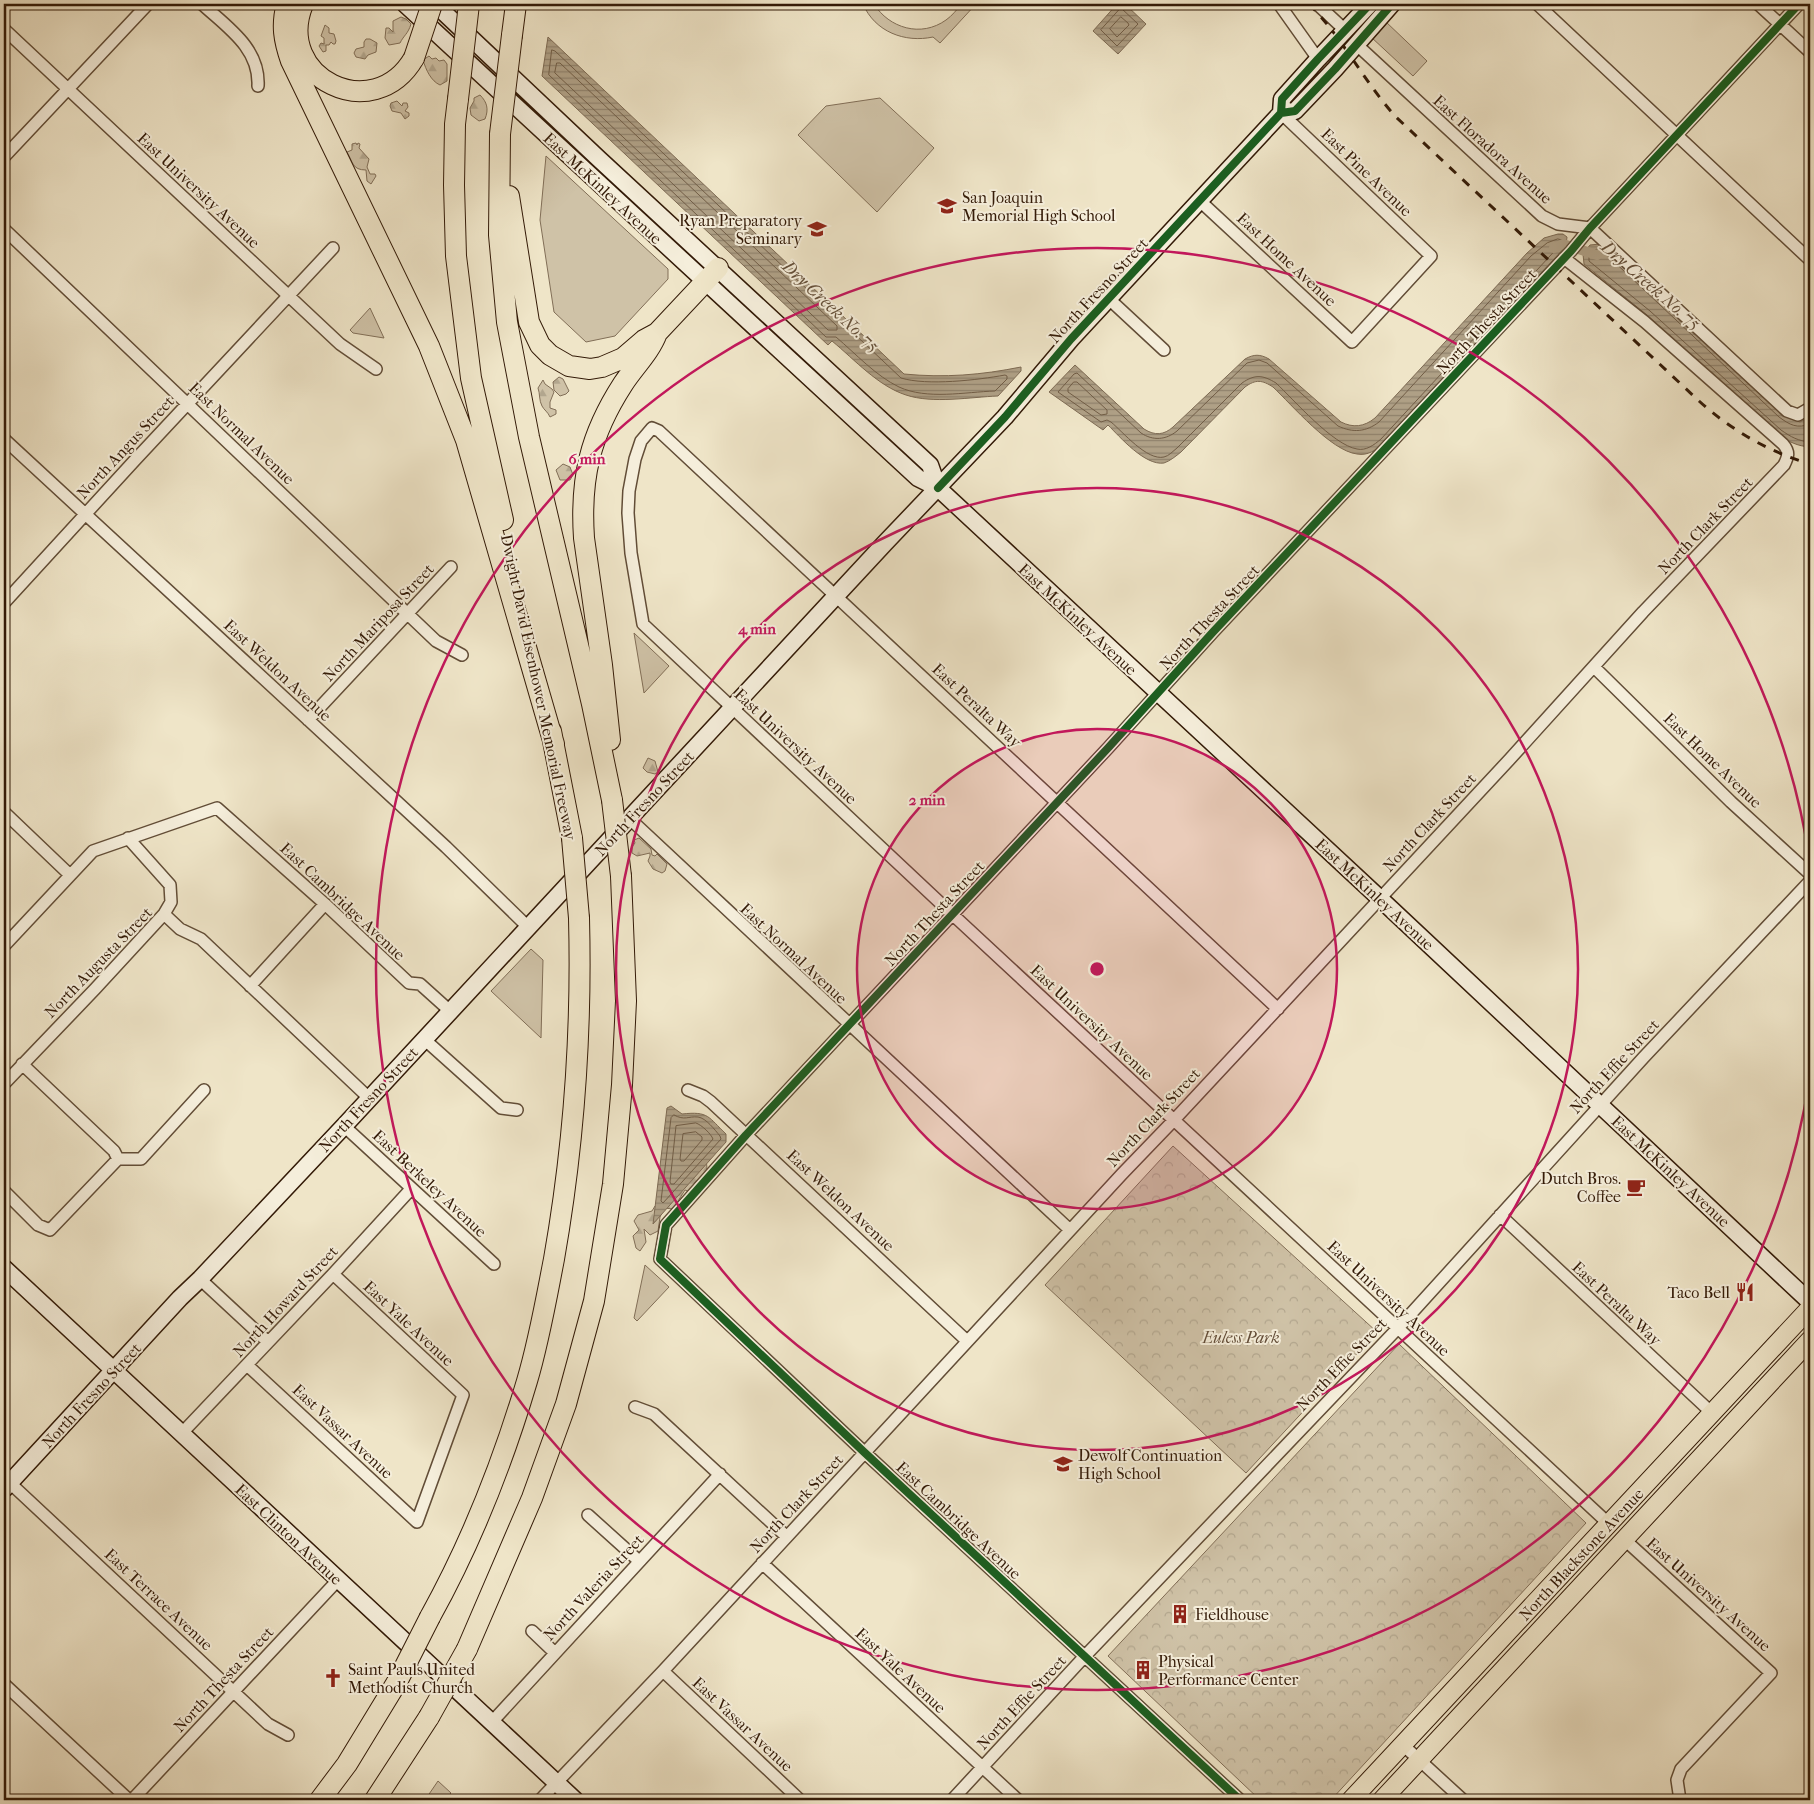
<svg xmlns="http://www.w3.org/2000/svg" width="1814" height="1804" font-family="'IM FELL French Canon',serif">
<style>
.grass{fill:#cfc2a7;stroke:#816e57}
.forest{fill:url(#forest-firs);stroke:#816e57}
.park{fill:url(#park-crowns);stroke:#816e57}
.water{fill:url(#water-rules);stroke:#7d6a53}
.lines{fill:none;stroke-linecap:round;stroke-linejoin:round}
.shore{stroke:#715d46;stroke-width:1}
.canal{stroke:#afa086;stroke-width:10}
.minor-casing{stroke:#624d37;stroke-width:14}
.secondary-casing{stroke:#331a07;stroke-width:19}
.primary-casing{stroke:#331a07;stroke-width:20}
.motorway-casing{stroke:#331a07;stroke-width:22}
.minor{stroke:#f5eedb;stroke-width:11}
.secondary{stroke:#f5eedb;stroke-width:16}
.primary{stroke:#efe5c8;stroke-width:18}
.motorway{stroke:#efe5c8;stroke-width:20}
.rail{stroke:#331a07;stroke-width:3;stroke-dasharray:9 9;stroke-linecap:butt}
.motorway-bridge-casing{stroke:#331a07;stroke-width:22;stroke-linecap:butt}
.motorway-bridge{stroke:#efe5c8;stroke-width:20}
.cycleway-casing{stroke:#f5eedb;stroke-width:11}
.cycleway{stroke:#1b5e20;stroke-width:8}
.ring{fill:none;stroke:#c2185b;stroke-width:2.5}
.labels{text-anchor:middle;stroke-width:4;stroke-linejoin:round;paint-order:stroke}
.street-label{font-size:16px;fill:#331a07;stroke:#f5eedb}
.poi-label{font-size:16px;fill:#331a07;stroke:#f5eedb;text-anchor:start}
.park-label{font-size:16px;font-style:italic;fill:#624c37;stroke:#f5eedb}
.water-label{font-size:18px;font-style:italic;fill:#65503a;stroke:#f5eedb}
.centre{fill:#c2185b;stroke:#f5eedb;stroke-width:2.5}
.ring-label{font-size:15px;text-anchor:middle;font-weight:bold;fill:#c2185b;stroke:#f5eedb;stroke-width:4;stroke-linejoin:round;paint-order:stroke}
</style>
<defs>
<pattern id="forest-firs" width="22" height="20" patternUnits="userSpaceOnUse" patternTransform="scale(1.25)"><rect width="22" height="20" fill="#cfc2a7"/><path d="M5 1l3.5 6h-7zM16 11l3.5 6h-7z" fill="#b2a68e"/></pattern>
<pattern id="park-crowns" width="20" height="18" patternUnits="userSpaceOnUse" patternTransform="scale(1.25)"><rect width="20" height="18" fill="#cfc2a7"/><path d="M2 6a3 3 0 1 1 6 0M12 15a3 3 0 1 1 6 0" fill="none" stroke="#b2a68e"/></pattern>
<pattern id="water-rules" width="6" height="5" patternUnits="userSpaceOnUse" patternTransform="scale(1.25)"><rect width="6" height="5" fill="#afa086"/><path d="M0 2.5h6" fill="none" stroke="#8f826c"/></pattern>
</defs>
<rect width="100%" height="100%" fill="#efe5c8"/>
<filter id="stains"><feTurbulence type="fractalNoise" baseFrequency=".004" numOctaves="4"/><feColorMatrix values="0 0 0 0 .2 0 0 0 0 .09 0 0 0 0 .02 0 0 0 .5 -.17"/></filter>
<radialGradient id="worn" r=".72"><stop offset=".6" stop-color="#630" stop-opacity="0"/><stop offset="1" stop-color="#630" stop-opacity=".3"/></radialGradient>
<path class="grass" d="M 863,4 L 874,4 C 889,28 921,38 946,20 C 952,16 957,9 962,4 L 976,4 L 940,43 L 933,37 C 905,43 875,32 863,4 Z
M 1385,21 L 1427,61 L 1413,76 L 1371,37 Z
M 880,98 L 934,148 L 877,212 L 798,135 L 826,106 Z
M 546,156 L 668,269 L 668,279 L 615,336 L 586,342 L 554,312 L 540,220 Z
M 370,308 L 384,338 L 353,333 L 350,330 Z
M 634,633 L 669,666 L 644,693 Z
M 531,949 L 543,960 L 541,1038 L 491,991 Z
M 645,1265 L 669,1287 L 637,1321 L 634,1318 Z
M 438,1781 L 451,1793 L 444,1800 L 425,1800 Z"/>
<path class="forest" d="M 401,17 L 406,19 L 411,24 C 408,34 404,35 400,43 L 389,45 L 385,38 L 386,28 L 389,28 L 393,32 L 393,21 Z
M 325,25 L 329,28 L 329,33 L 334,34 L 336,41 L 335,44 L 333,44 L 331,42 L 329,45 L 326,45 L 326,51 L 323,52 L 319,46 L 321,43 L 324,44 L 324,38 L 321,36 Z
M 366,39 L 370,39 L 377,43 L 376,52 L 368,55 L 365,59 L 356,57 L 354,53 L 356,49 L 364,47 L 364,42 Z
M 429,56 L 432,59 L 436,58 L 439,61 L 444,60 L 447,64 L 447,81 L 440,85 C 431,81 426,70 423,60 Z
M 480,95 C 487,102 489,109 485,119 L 479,121 L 471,115 L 470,108 L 474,101 L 474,98 Z
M 397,101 L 402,106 L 403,103 L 407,103 L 408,107 L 405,111 L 409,113 L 409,116 L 405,119 L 401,113 L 392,111 L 390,106 L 391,103 Z
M 356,143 L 357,145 L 358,143 L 360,144 L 359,148 L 369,159 L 367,167 L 370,174 L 375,174 L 376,176 L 371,184 L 367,181 L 366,170 C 352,170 353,162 347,152 L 352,150 L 352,144 Z
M 559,377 L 563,379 L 569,391 L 566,394 L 560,396 L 554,390 L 553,382 Z
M 543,380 L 545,384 L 552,389 L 554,392 L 550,402 L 550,408 L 556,410 L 556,414 L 550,417 C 548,412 544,410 542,406 C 539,401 540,393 538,388 Z
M 563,464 L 570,467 L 573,475 L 570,480 L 560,480 L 556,470 Z
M 648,758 L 655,761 L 658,772 L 655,774 L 647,772 L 643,768 Z
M 639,838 L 651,849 L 652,855 L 655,856 L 657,854 L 667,864 L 665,871 L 662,873 L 653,869 L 648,861 L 650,856 L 650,853 L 637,856 L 632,853 L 632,847 L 635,843 L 634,840 Z
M 706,1162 C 710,1174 699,1176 694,1184 C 692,1187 692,1189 690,1192 L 685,1190 L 673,1209 L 664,1208 L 660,1217 L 658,1231 L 650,1235 L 644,1229 L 646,1242 L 640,1251 L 636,1248 L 633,1236 L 639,1230 L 634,1221 L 638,1215 L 652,1211 L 655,1206 L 660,1207 Z"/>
<path class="park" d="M 1173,1146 L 1377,1332 L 1246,1473 L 1045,1285 Z
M 1399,1344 L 1586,1523 L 1331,1800 L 1260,1800 L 1108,1656 Z"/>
<path class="water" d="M 1117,4 L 1125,4 L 1146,24 L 1118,54 L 1093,31 Z
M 548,37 L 904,374 C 945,378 981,375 1021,367 L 1021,371 L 998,396 C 971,397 933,404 906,395 C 878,386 855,360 832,341 L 828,345 L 542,76 Z
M 1558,234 L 1563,234 L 1567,237 L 1566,246 L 1384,443 C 1376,450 1368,456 1357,454 C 1331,451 1292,405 1273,387 C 1262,380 1256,379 1245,387 L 1181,452 C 1176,456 1170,461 1164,463 C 1145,466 1120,437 1108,425 L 1103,430 L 1049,392 L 1075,365 L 1144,429 C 1155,436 1164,435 1173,427 L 1245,359 C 1254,354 1260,354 1269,359 L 1341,422 C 1353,428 1364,427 1375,418 L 1527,253 L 1544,238 Z
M 1600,244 L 1782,413 L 1791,419 L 1800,422 L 1810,417 L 1810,447 C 1797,446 1789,442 1778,434 L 1647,315 L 1584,264 L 1583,254 L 1590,245 Z
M 671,1106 L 682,1114 C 709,1111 708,1117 726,1134 L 726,1142 L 653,1224 L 667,1108 Z"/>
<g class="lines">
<path class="shore" d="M 1121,8 L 1138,24 L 1117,46 L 1101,30 Z
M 1121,17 L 1128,23 L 1129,25 L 1117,37 L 1110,29 Z
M 552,50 L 555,51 L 901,378 C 927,386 978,380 1005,375 L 1007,376 L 1007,379 L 995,391 C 965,392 927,400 899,387 C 876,376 856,354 836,337 L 826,337 L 549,75 Z
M 557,63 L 560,63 L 837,326 L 837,330 L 828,330 L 555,73 Z
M 1558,239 L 1562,240 L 1561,244 L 1381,439 C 1374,445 1366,451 1357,449 C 1333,445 1294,400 1276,383 C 1263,375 1255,374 1242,383 L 1177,448 C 1173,451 1169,456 1164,457 C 1147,461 1123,432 1111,422 L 1107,420 L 1101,422 L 1058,392 L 1074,374 L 1077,373 L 1141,433 C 1153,441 1166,440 1177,431 L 1247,363 L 1259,360 L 1267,363 L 1338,426 C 1353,433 1366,432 1379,422 L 1531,256 L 1547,243 Z
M 1074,382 L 1077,382 L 1107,410 L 1107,414 L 1101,415 L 1068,392 L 1068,389 Z
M 1810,424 C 1797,429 1790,425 1779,417 L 1608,256 L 1598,249 L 1593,250 L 1589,255 L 1589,261 L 1650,311 L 1781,430 C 1791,437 1798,441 1810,442
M 674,1115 C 685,1121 688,1116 698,1117 C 706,1118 715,1130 720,1136 L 721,1139 L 663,1203 L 661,1201 L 671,1118 Z
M 696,1123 C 702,1125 711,1134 713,1139 L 674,1184 L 671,1184 L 670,1182 L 676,1126 Z
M 696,1132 L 702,1137 L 702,1140 L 684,1161 L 681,1161 L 680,1159 L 683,1134 Z"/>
<path class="canal" d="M 1554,248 L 1563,244 L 1597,255"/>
<g class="minor-casing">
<path id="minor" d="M 202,4 C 227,27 260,48 258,86
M 1279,4 L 1318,59
M 1317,4 L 1345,30
M 1537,4 L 1810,260
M 1758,4 L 1810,52
M 4,29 L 340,344 L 376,369
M 1356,44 L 1542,216 L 1558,224 L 1590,228 L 1787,411 L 1798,415 L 1810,408
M 4,157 L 148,4
M 1200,201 L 1352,342 L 1431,256 L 1281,113
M 4,229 L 436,641 L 462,655
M 1108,298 L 1164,350
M 4,439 L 446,847 L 528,927
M 4,603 L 135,460 L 333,248
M 1594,667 L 1731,802 L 1810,874
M 308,720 L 451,567
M 4,812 L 70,875
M 630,819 L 1070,1230
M 128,838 L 170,885 L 171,902 L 164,914
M 4,946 L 93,851 L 217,808 L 325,904 L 409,983 L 420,984 L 450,1011
M 250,986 L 325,904
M 1278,1009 L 659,431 L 652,428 L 641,441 L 635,459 L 629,491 L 628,513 L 631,553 L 643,624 L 952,914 L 1609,1524
M 424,1039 L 501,1108 L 517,1110
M 22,1064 L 114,1151 L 118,1159
M 4,1084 L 95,989 L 164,914 L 180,929 L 201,939 L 369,1098
M 688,1090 L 703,1096 L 711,1102 L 967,1341
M 344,1126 L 494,1264
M 4,1191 L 38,1225 L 50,1230 L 118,1159 L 141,1159 L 204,1090
M 1500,1215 L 1712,1413
M 200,1279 L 268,1342
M 247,1365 L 417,1522 L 463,1395 L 333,1274
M 635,1407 L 654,1414 L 786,1536
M 182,1433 L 333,1274 L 411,1189
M 10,1483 L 268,1724 L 288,1735
M 588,1515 L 639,1561
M 1625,1540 L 1771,1673 L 1681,1769 L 1677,1780 L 1680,1800
M 762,1563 L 1018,1800
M 532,1631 L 555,1653
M 663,1671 L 800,1800
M 4,1684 L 129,1800
M 491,1723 L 720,1474
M 1403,1745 L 1463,1800
M 132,1800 L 338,1580
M 540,1800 L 663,1671 L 1122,1174 L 1174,1120 L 1509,760 L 1643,612 L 1784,465 C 1788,457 1790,452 1783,444 L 1645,322 L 1564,258
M 952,1800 L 1085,1656 L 1398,1328 L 1644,1057 L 1810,881
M 1240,1800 L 864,1452 L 660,1259 L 666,1225 L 746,1135 L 1108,748 L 1213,632 L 1571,251 L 1590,228 L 1799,4"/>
</g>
<g class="secondary-casing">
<path id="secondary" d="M 405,4 L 918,478 L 938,488 L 1389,907 L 1810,1302
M 435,4 L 599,159 L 930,465 L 938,488
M 1281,113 L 1295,111 L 1335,69 L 1392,4
M 4,1268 L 575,1800
M 4,1489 L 180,1298 L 200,1279 L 344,1126 L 885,543 L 1005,417 L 1071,339 L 1281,113 L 1282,99 L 1318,59 L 1370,4"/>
</g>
<g class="primary-casing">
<path id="primary" d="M 1351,1800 L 1810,1308
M 1382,1800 L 1810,1340"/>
</g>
<g class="motorway-casing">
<path id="motorway" d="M 287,4 C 281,25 284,41 291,61 L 429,346 L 466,440 L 554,744
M 303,4 C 273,78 374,127 414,58
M 512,35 L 516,4
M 458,99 L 455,124 L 454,185 L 456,256 L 471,378 L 503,520
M 500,134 L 499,235 L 507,322 L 529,437 L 592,704 L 612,800
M 509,196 L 529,322 L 540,345 L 550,355 L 569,366 L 590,369 L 602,367 L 623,358 L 644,340 L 657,333 L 718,268
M 551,731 L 572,838
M 610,740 L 602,665 L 584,538 C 580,478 590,435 623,384 C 634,367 650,352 657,333
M 430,1617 C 471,1543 503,1462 527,1381 C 539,1341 546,1300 554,1259 C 574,1145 582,1033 579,918
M 467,1649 L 532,1498 L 566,1404 L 594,1301 L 613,1184 L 622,1085 L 626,1001 L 621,876
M 320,1800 L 347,1764 L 397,1682
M 375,1800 L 429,1717"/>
</g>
<use href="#minor" class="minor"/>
<use href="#secondary" class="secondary"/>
<use href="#primary" class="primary"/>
<use href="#motorway" class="motorway"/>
<path class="rail" d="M 1309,4 C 1343,38 1364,82 1396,117 L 1699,401 C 1731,430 1769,452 1810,464"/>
<g class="motorway-bridge-casing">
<path id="motorway-bridge" d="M 414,58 L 432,4
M 458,99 L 469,4
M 500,134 L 512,35
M 612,800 L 621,876
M 572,838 L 579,918
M 397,1682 L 430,1617
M 429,1717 L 467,1649"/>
</g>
<use href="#motorway-bridge" class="motorway-bridge"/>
<g class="cycleway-casing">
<path id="cycleway" d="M 1281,113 L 1295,111 L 1335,69 L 1392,4
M 938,488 L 1005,417 L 1071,339 L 1281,113 L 1282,99 L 1318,59 L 1370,4
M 1240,1800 L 864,1452 L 660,1259 L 666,1225 L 746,1135 L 1108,748 L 1213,632 L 1571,251 L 1590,228 L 1799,4"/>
</g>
<use href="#cycleway" class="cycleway"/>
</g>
<circle cx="1097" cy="969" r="240" fill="#c2185b" fill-opacity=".12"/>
<g class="ring">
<circle cx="1097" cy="969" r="240"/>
<circle cx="1097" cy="969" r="481"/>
<path d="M1810 1076A721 721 0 1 1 1810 862"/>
</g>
<defs>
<g id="school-bare" transform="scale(1.5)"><path d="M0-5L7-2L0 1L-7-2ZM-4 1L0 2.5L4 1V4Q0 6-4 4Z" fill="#8f2418" stroke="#f5eedb" stroke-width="2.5" paint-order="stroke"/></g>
<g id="cafe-bare" transform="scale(1.5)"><path d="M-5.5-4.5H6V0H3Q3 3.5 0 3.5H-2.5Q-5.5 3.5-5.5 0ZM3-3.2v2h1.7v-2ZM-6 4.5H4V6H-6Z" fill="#8f2418" stroke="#f5eedb" stroke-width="2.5" paint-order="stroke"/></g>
<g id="restaurant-bare" transform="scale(1.5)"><path d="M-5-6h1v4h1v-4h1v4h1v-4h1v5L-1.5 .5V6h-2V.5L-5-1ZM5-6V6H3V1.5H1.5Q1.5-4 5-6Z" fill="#8f2418" stroke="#f5eedb" stroke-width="2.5" paint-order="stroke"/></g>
<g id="building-bare" transform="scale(1.5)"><path d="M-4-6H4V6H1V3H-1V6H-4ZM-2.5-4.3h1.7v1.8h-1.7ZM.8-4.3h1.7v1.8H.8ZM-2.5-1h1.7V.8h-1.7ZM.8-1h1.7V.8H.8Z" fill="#8f2418" stroke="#f5eedb" stroke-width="2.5" paint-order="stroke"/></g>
<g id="church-bare" transform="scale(1.5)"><path d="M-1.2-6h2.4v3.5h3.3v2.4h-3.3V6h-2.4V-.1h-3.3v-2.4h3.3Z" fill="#8f2418" stroke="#f5eedb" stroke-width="2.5" paint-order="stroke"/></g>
</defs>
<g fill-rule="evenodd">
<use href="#school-bare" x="947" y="206"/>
<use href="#school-bare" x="817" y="229"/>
<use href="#cafe-bare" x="1636" y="1187"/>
<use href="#restaurant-bare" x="1745" y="1292"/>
<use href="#school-bare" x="1063" y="1464"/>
<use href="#building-bare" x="1180" y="1614"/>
<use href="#building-bare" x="1143" y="1670"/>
<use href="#church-bare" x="333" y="1678"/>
</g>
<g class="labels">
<g class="street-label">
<text transform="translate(1493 149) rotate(42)" y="6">East Floradora Avenue</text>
<text transform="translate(1367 172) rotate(44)" y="6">East Pine Avenue</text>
<text transform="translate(603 188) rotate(43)" y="6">East McKinley Avenue</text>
<text transform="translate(199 190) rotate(43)" y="6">East University Avenue</text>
<text transform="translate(1287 259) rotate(43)" y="6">East Home Avenue</text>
<text transform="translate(1098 290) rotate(-47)" y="6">North Fresno Street</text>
<text transform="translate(1486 321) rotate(-47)" y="6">North Thesta Street</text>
<text transform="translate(242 433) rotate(44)" y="6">East Normal Avenue</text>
<text transform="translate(125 447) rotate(-47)" y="6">North Angus Street</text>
<text transform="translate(1705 525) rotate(-46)" y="6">North Clark Street</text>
<text transform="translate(1209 617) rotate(-47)" y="6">North Thesta Street</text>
<text transform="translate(1078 619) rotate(43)" y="6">East McKinley Avenue</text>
<text transform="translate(378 622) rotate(-47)" y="6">North Mariposa Street</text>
<text transform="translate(278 670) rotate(43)" y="6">East Weldon Avenue</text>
<text transform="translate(539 687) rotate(78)" y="6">Dwight David Eisenhower Memorial Freeway</text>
<text transform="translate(977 705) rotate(43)" y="6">East Peralta Way</text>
<text transform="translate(796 746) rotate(43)" y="6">East University Avenue</text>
<text transform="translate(1713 760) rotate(44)" y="6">East Home Avenue</text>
<text transform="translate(644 803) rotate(-47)" y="6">North Fresno Street</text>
<text transform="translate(1429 822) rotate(-47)" y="6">North Clark Street</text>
<text transform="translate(1375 894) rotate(43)" y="6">East McKinley Avenue</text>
<text transform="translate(343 901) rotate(43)" y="6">East Cambridge Avenue</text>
<text transform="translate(934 913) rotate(-47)" y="6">North Thesta Street</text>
<text transform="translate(794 953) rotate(43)" y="6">East Normal Avenue</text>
<text transform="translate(98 962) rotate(-46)" y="6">North Augusta Street</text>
<text transform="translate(1092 1022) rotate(43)" y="6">East University Avenue</text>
<text transform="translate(1614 1066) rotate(-47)" y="6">North Effie Street</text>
<text transform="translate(368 1099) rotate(-47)" y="6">North Fresno Street</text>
<text transform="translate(1153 1117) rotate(-47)" y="6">North Clark Street</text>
<text transform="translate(1671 1171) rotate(43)" y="6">East McKinley Avenue</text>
<text transform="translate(430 1183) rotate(43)" y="6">East Berkeley Avenue</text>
<text transform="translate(841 1200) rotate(43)" y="6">East Weldon Avenue</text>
<text transform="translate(1389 1298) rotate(43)" y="6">East University Avenue</text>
<text transform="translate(285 1301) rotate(-47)" y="6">North Howard Street</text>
<text transform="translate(1617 1303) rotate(43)" y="6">East Peralta Way</text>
<text transform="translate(409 1323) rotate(43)" y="6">East Yale Avenue</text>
<text transform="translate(1341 1364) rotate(-46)" y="6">North Effie Street</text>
<text transform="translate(91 1395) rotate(-47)" y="6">North Fresno Street</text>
<text transform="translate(343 1431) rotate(43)" y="6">East Vassar Avenue</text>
<text transform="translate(796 1503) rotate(-47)" y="6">North Clark Street</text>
<text transform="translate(959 1520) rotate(43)" y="6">East Cambridge Avenue</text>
<text transform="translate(289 1534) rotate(43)" y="6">East Clinton Avenue</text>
<text transform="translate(1581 1554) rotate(-47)" y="6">North Blackstone Avenue</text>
<text transform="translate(593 1587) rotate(-47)" y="6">North Valeria Street</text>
<text transform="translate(1709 1594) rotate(42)" y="6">East University Avenue</text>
<text transform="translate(159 1599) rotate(43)" y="6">East Terrace Avenue</text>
<text transform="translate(901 1670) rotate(43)" y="6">East Yale Avenue</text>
<text transform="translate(223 1679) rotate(-47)" y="6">North Thesta Street</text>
<text transform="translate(1021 1702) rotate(-47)" y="6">North Effie Street</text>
<text transform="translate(743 1724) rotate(43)" y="6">East Vassar Avenue</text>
</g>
<g class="poi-label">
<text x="962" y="203">San Joaquin<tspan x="962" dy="18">Memorial High School</tspan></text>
<text x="802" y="226" text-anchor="end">Ryan Preparatory<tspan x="802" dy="18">Seminary</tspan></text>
<text x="1621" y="1184" text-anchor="end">Dutch Bros.<tspan x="1621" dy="18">Coffee</tspan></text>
<text x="1730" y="1298" text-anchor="end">Taco Bell</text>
<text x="1078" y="1461">Dewolf Continuation<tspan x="1078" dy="18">High School</tspan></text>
<text x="1195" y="1620">Fieldhouse</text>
<text x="1158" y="1667">Physical<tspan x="1158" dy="18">Performance Center</tspan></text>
<text x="348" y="1675">Saint Pauls United<tspan x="348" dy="18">Methodist Church</tspan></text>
</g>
<g class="park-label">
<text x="1241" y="1343">Euless Park</text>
</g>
<g class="water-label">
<text transform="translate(1651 285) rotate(41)" y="6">Dry Creek No. 75</text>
<text transform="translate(831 306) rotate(43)" y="6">Dry Creek No. 75</text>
</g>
</g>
<circle cx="1097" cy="969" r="8" class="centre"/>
<g class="ring-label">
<text x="587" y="464">6 min</text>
<text x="757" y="634">4 min</text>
<text x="927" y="805">2 min</text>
</g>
<rect width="1814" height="1804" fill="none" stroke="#efe5c8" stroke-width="20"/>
<rect x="5" y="5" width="1804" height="1794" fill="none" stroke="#331a07" stroke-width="2.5"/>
<rect x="10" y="10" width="1794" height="1784" fill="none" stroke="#331a07"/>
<rect width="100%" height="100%" filter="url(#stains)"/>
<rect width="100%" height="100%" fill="url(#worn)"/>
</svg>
